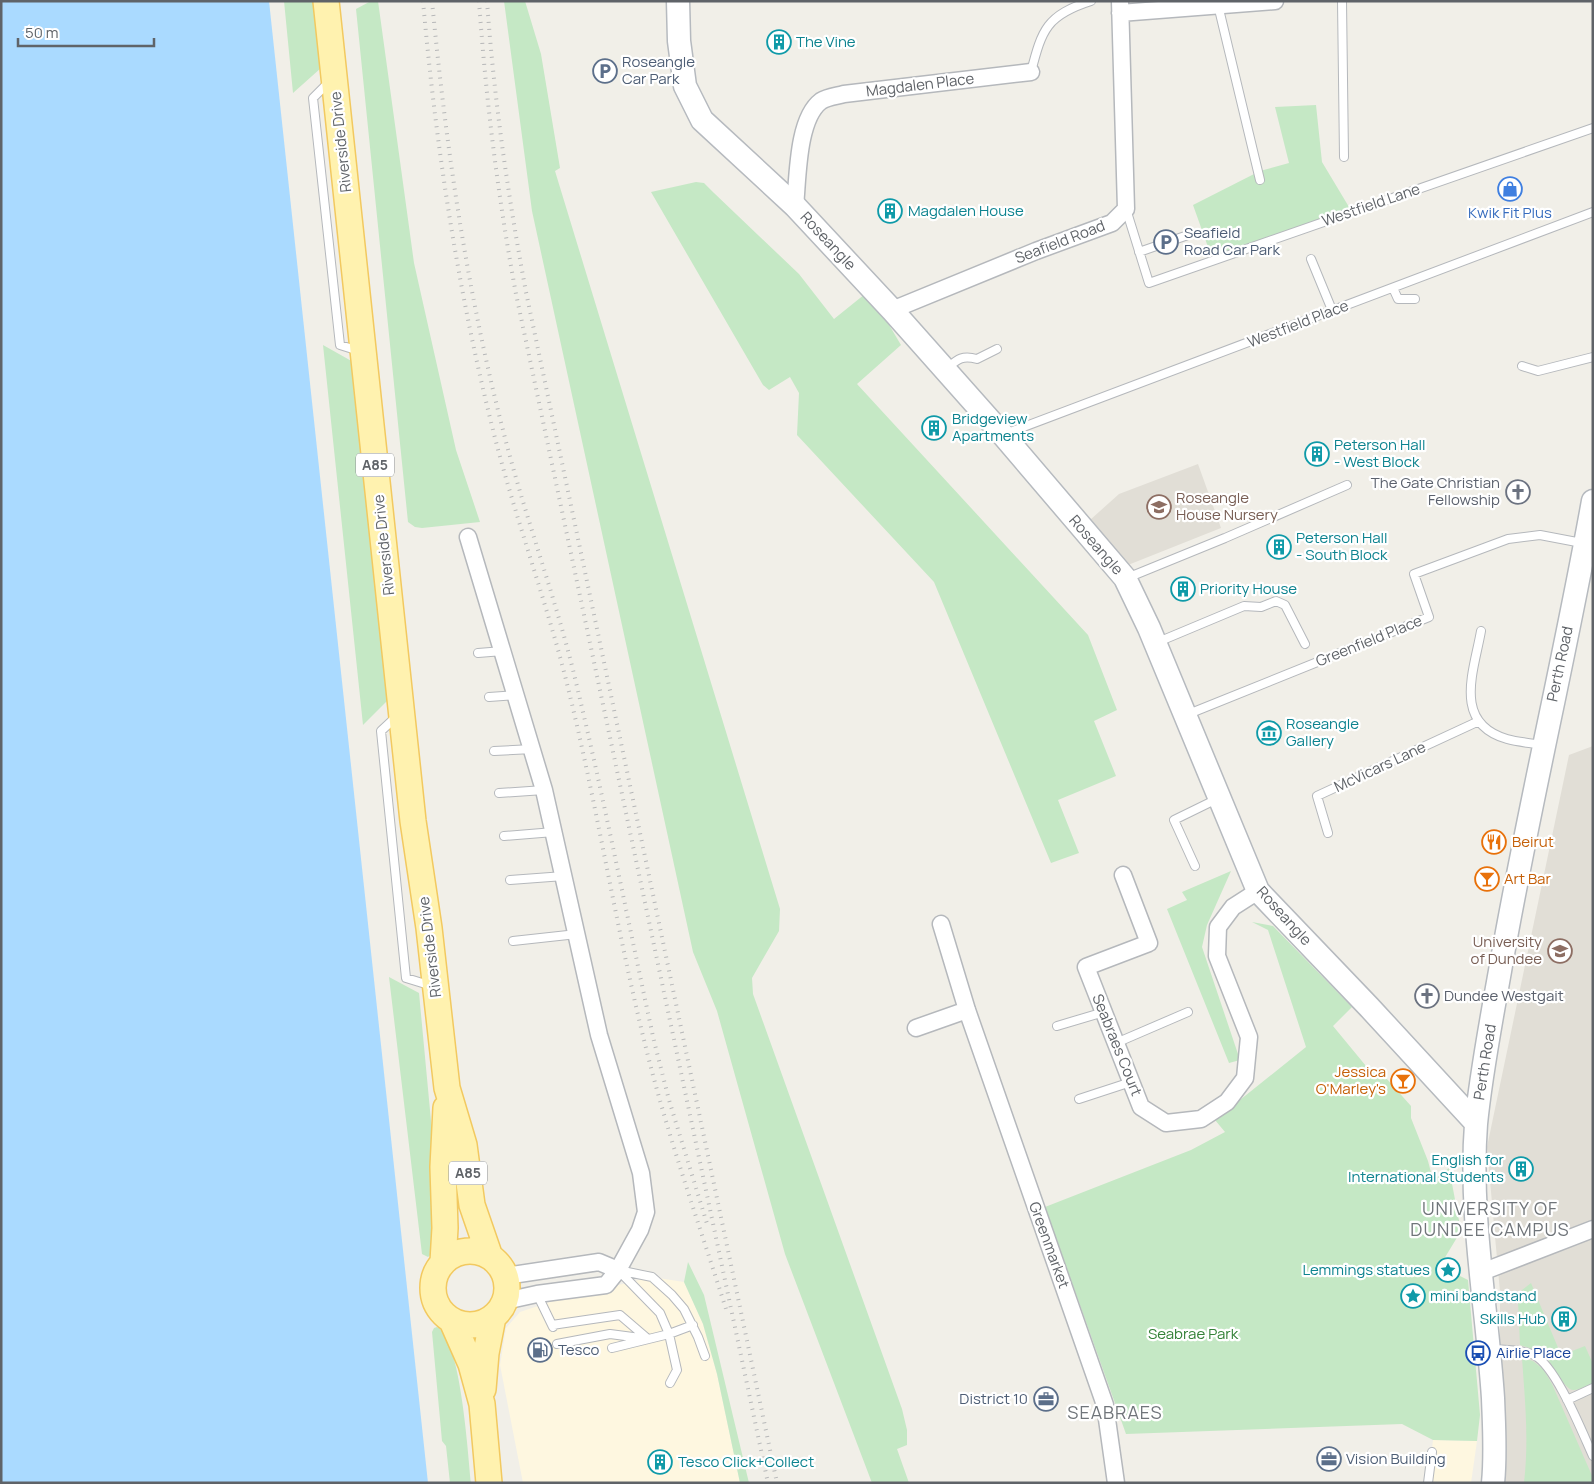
<svg xmlns="http://www.w3.org/2000/svg" width="1594" height="1484" font-family="Manrope,sans-serif">
<style>
.commercial{fill:#fef7e0}
.education{fill:#e1ded6}
.green{fill:#c5e8c5}
.water{fill:#aadaff}
.lines{fill:none;stroke-linecap:round;stroke-linejoin:round}
.lane-casing{stroke:#b5b8bc;stroke-width:10}
.street-casing{stroke:#b5b8bc;stroke-width:19}
.secondary-casing{stroke:#b6babf;stroke-width:25}
.primary-casing{stroke:#f2c960;stroke-width:28}
.lane{stroke:#fff;stroke-width:8}
.street{stroke:#fff;stroke-width:16}
.secondary{stroke:#fff;stroke-width:22}
.primary{stroke:#fff2af;stroke-width:25}
.rail{stroke:#b6b7b8;stroke-width:4;stroke-dasharray:1 6;stroke-linecap:butt}
.labels{text-anchor:middle;stroke-width:4.5;stroke-linejoin:round;paint-order:stroke}
.shield{fill:#fff;stroke:#8f9295;stroke-width:1}
.shield-label{font-size:14px;font-weight:bold;fill:#5f6368}
.culture-label{font-size:15px;fill:#0d838f;stroke:#fff;text-anchor:start}
.service-label{font-size:15px;fill:#4e5e75;stroke:#fff;text-anchor:start}
.street-label{font-size:15px;fill:#5f6368;stroke:#fff}
.shop-label{font-size:15px;fill:#366cbe;stroke:#fff}
.worship-label{font-size:15px;fill:#5b616d;stroke:#fff;text-anchor:end}
.education-label{font-size:15px;fill:#785e54;stroke:#fff;text-anchor:start}
.food-label{font-size:15px;fill:#c56008;stroke:#fff;text-anchor:start}
.park-label{font-size:15px;fill:#348238;stroke:#fff}
.transit-label{font-size:15px;fill:#164399;stroke:#fff;text-anchor:start}
.quarter-label{font-size:18px;letter-spacing:1px;fill:#70757a;stroke:#fff}
</style>
<rect width="100%" height="100%" fill="#f1efe8"/>
<path class="commercial" d="M 652,1277 L 684,1282 L 703,1324 L 717,1374 L 740,1483 L 523,1483 L 500,1365 L 506,1328 L 520,1312 L 556,1300 Z
M 1433,1440 L 1477,1441 L 1471,1483 L 1428,1483 Z"/>
<path class="education" d="M 1198,464 L 1221,528 L 1128,565 L 1094,523 L 1090,520 L 1119,494 Z
M 1593,746 L 1593,1483 L 1500,1483 L 1500,1292 L 1487,1147 L 1569,755 Z"/>
<path class="green" d="M 284,1 L 313,1 L 321,68 L 293,93 Z
M 371,1 L 378,1 L 414,263 L 456,450 L 480,522 L 422,528 L 415,527 L 408,522 L 356,9 Z
M 504,1 L 525,1 L 541,54 L 560,168 L 555,171 L 780,909 L 779,931 L 752,978 L 753,994 L 902,1409 L 907,1430 L 907,1445 L 897,1449 L 909,1483 L 872,1483 L 785,1254 L 717,1011 L 693,952 L 532,211 Z
M 1316,105 L 1322,162 L 1352,212 L 1213,261 L 1193,205 L 1260,171 L 1289,163 L 1275,107 Z
M 696,182 L 704,183 L 714,193 L 799,274 L 834,319 L 865,294 L 882,313 L 901,345 L 857,384 L 1088,635 L 1117,710 L 1094,721 L 1116,776 L 1058,800 L 1079,853 L 1051,863 L 934,582 L 797,435 L 799,393 L 790,377 L 769,390 L 763,385 L 651,192 Z
M 323,345 L 355,363 L 388,700 L 363,725 Z
M 1231,871 L 1207,925 L 1202,947 L 1240,1060 L 1229,1063 L 1167,909 L 1187,900 L 1182,892 Z
M 1252,922 L 1273,926 L 1352,1007 L 1333,1026 L 1366,1066 L 1378,1069 L 1411,1106 L 1411,1118 L 1428,1161 L 1433,1180 L 1449,1168 L 1461,1231 L 1444,1259 L 1448,1270 L 1468,1280 L 1480,1415 L 1477,1441 L 1433,1440 L 1402,1424 L 1126,1434 L 1045,1207 L 1191,1150 L 1225,1132 L 1215,1120 L 1306,1047 L 1268,930 Z
M 389,977 L 419,993 L 439,1206 L 433,1253 L 428,1257 L 422,1254 Z
M 688,1262 L 704,1295 L 749,1483 L 740,1483 L 717,1374 L 703,1324 L 684,1282 Z
M 1531,1283 L 1559,1350 L 1567,1353 L 1585,1346 L 1593,1364 L 1593,1383 C 1588,1385 1579,1390 1574,1390 C 1565,1391 1552,1364 1546,1357 C 1538,1350 1530,1348 1520,1345 L 1518,1301 L 1522,1290 Z
M 437,1327 C 461,1338 468,1455 471,1483 L 450,1483 L 446,1446 L 442,1441 L 432,1332 L 434,1328 Z
M 1522,1358 L 1533,1361 L 1543,1369 L 1552,1384 L 1593,1478 L 1593,1483 L 1524,1483 C 1529,1440 1525,1401 1522,1358 Z"/>
<path class="water" d="M 1,1 L 269,1 L 428,1483 L 1,1483 Z"/>
<g class="lines">
<g class="lane-casing">
<path id="lane" d="M 1342,1 L 1344,157
M 1218,5 L 1260,180
M 1031,72 C 1042,29 1047,15 1091,1
M 330,81 L 313,98 L 340,345 L 359,351
M 1126,209 L 1149,283 L 1593,128
M 1139,252 L 1188,235
M 1311,259 L 1332,310
M 1393,288 L 1398,299 L 1415,299
M 1522,366 L 1538,371 L 1593,357
M 946,369 C 958,359 962,355 977,359 L 997,349
M 1005,434 L 1593,212
M 1127,578 L 1225,538 L 1347,485
M 1481,631 C 1474,671 1452,723 1507,739 C 1518,742 1530,743 1541,745
M 1158,642 L 1244,606 L 1261,607 L 1276,601 L 1285,605 L 1305,644
M 478,653 L 503,651
M 489,697 L 516,695
M 1186,715 L 1429,617 L 1414,574 L 1508,539 L 1540,535 L 1582,543
M 396,717 L 381,731 L 406,978 L 432,986
M 494,751 L 533,749
M 499,793 L 544,790
M 1328,833 L 1317,796 L 1479,721
M 504,836 L 554,832
M 1195,866 L 1174,820 L 1219,798
M 510,880 L 564,876
M 513,941 L 577,934
M 1057,1026 L 1104,1012
M 1116,1043 L 1188,1012
M 1079,1099 L 1131,1082
M 618,1270 L 660,1313 L 669,1334 L 677,1370 L 670,1383
M 618,1270 L 652,1277 L 672,1295 L 684,1309 L 698,1337 L 705,1356
M 537,1294 L 553,1327
M 552,1325 L 620,1315 L 648,1339
M 557,1344 L 610,1334 L 648,1339
M 612,1348 L 669,1334 L 693,1325
M 1492,1349 C 1502,1350 1526,1350 1534,1355 C 1556,1366 1582,1432 1593,1456
M 1567,1400 L 1593,1388
M 1428,1483 L 1432,1452"/>
</g>
<g class="street-casing">
<path id="street" d="M 1120,13 L 1275,1
M 795,206 C 798,178 797,119 821,101 C 827,97 837,96 844,94 L 1031,72
M 892,310 L 1036,251 L 1112,223 L 1126,209 L 1120,1
M 468,537 L 544,790 L 599,1035 L 641,1173 L 646,1212 L 640,1230 L 618,1270 L 606,1285 L 537,1294 L 505,1301
M 1123,875 L 1149,943 L 1086,967 L 1141,1107 L 1166,1123 L 1201,1119 L 1227,1102 L 1245,1078 L 1249,1037 L 1217,956 L 1218,927 L 1233,907 L 1258,891
M 941,924 L 967,1010 L 1105,1405 L 1116,1483
M 916,1028 L 967,1010
M 1482,1272 L 1593,1229
M 505,1276 L 599,1262 L 618,1270"/>
</g>
<g class="secondary-casing">
<path id="secondary" d="M 678,1 L 679,41 L 685,86 L 702,120 L 795,206 L 892,310 L 1003,435 L 1125,578 L 1149,628 L 1258,891 L 1369,1007 L 1476,1123
M 1493,1483 C 1496,1454 1494,1426 1493,1398 C 1487,1307 1469,1215 1476,1124 C 1481,1073 1491,1022 1500,971 C 1527,814 1565,658 1593,501"/>
</g>
<g class="primary-casing">
<path id="primary" d="M 326,1 L 413,821 L 429,928 L 447,1088 L 464,1145 L 472,1205 L 490,1257
M433 1288a37 37 0 1 1 74 0a37 37 0 1 1-74 0Z
M 443,1262 L 445,1228 L 443,1167 L 446,1108
M 452,1321 L 471,1364 L 482,1404 L 489,1483
M 483,1389 L 486,1353 L 493,1317"/>
</g>
<use href="#lane" class="lane"/>
<use href="#street" class="street"/>
<use href="#secondary" class="secondary"/>
<use href="#primary" class="primary"/>
<path class="rail" d="M 423,1 C 436,147 458,292 494,434 C 514,513 542,589 563,668 C 595,792 614,919 645,1044 C 667,1134 698,1221 726,1309
M 432,1 C 446,147 467,292 504,434 C 524,513 553,590 573,670 C 603,793 627,917 654,1041 L 669,1100 L 708,1227
M 479,1 C 486,100 498,197 516,294 L 768,1483
M 487,1 C 494,99 508,196 526,292 L 777,1483"/>
</g>
<defs>
<g id="building-ring" transform="scale(1.25)"><circle r="9.5" fill="#fff" stroke="#0f9aa8" stroke-width="1.5"/><path d="M-4-6H4V6H1V3H-1V6H-4ZM-2.5-4.3h1.7v1.8h-1.7ZM.8-4.3h1.7v1.8H.8ZM-2.5-1h1.7V.8h-1.7ZM.8-1h1.7V.8H.8Z" fill="#0f9aa8"/></g>
<g id="parking-ring" transform="scale(1.25)"><circle r="9.5" fill="#fff" stroke="#5c6f8a" stroke-width="1.5"/><path d="M-3.5-5.5H1a3.5 3.5 0 0 1 0 7H-1V5.5H-3.5ZM-1-3.4V-.6H.8a1.4 1.4 0 0 0 0-2.8Z" fill="#5c6f8a"/></g>
<g id="shop-ring" transform="scale(1.25)"><circle r="9.5" fill="#fff" stroke="#3f7fe0" stroke-width="1.5"/><path d="M-5-2.5h2.3a2.7 3.5 0 0 1 5.4 0H5L5.5 6h-11ZM-1.5-2.5h3a1.5 2.3 0 0 0-3 0Z" fill="#3f7fe0"/></g>
<g id="church-ring" transform="scale(1.25)"><circle r="9.5" fill="#fff" stroke="#6b7280" stroke-width="1.5"/><path d="M-1.2-6h2.4v3.5h3.3v2.4h-3.3V6h-2.4V-.1h-3.3v-2.4h3.3Z" fill="#6b7280"/></g>
<g id="school-ring" transform="scale(1.25)"><circle r="9.5" fill="#fff" stroke="#8d6e63" stroke-width="1.5"/><path d="M0-5L7-2L0 1L-7-2ZM-4 1L0 2.5L4 1V4Q0 6-4 4Z" fill="#8d6e63"/></g>
<g id="museum-ring" transform="scale(1.25)"><circle r="9.5" fill="#fff" stroke="#0f9aa8" stroke-width="1.5"/><path d="M0-6L6-3V-2H-6V-3ZM-5-1h2V3h-2ZM-1-1h2V3h-2ZM3-1h2V3H3ZM-6 4H6V6H-6Z" fill="#0f9aa8"/></g>
<g id="restaurant-ring" transform="scale(1.25)"><circle r="9.5" fill="#fff" stroke="#e8710a" stroke-width="1.5"/><path d="M-5-6h1v4h1v-4h1v4h1v-4h1v5L-1.5 .5V6h-2V.5L-5-1ZM5-6V6H3V1.5H1.5Q1.5-4 5-6Z" fill="#e8710a"/></g>
<g id="bar-ring" transform="scale(1.25)"><circle r="9.5" fill="#fff" stroke="#e8710a" stroke-width="1.5"/><path d="M-6-5H6L.8 .8V4.5H3.5V6h-7V4.5H-.8V.8Z" fill="#e8710a"/></g>
<g id="university-ring" transform="scale(1.25)"><circle r="9.5" fill="#fff" stroke="#8d6e63" stroke-width="1.5"/><path d="M0-5L7-2L0 1L-7-2ZM-4 1L0 2.5L4 1V4Q0 6-4 4Z" fill="#8d6e63"/></g>
<g id="sight-ring" transform="scale(1.25)"><circle r="9.5" fill="#fff" stroke="#0f9aa8" stroke-width="1.5"/><path d="M0-6L1.8-2.2L6-1.7L2.9 1.2L3.7 5.4L0 3.3L-3.7 5.4L-2.9 1.2L-6-1.7L-1.8-2.2Z" fill="#0f9aa8"/></g>
<g id="fuel-ring" transform="scale(1.25)"><circle r="9.5" fill="#fff" stroke="#5c6f8a" stroke-width="1.5"/><path d="M-5.5-6h7V0h2V4h1.3V-2.5L3-4.5l.8-.8L6-3V5H2.5V1h-1V6h-7ZM-4.2-4.7v3.2H.2V-4.7Z" fill="#5c6f8a"/></g>
<g id="bus-ring" transform="scale(1.25)"><circle r="9.5" fill="#fff" stroke="#1a4fb4" stroke-width="1.5"/><path d="M-5-6H5V4H4V6H2V4H-2V6H-4V4H-5ZM-3.5-4V0h7V-4ZM-3.5 1.2v1.5H-2V1.2ZM2 1.2v1.5H3.5V1.2Z" fill="#1a4fb4"/></g>
<g id="office-ring" transform="scale(1.25)"><circle r="9.5" fill="#fff" stroke="#5c6f8a" stroke-width="1.5"/><path d="M-6-3h4V-5.5h4V-3h4V5H-6ZM-1-4.5V-3h2v-1.5ZM-6 0V1H6V0Z" fill="#5c6f8a"/></g>
</defs>
<g fill-rule="evenodd">
<use href="#building-ring" x="779" y="42"/>
<use href="#parking-ring" x="605" y="71"/>
<use href="#shop-ring" x="1510" y="189"/>
<use href="#building-ring" x="890" y="211"/>
<use href="#parking-ring" x="1166" y="242"/>
<use href="#building-ring" x="934" y="428"/>
<use href="#building-ring" x="1317" y="454"/>
<use href="#church-ring" x="1518" y="492"/>
<use href="#school-ring" x="1159" y="507"/>
<use href="#building-ring" x="1279" y="547"/>
<use href="#building-ring" x="1183" y="589"/>
<use href="#museum-ring" x="1269" y="733"/>
<use href="#restaurant-ring" x="1494" y="842"/>
<use href="#bar-ring" x="1487" y="879"/>
<use href="#university-ring" x="1560" y="951"/>
<use href="#church-ring" x="1427" y="996"/>
<use href="#bar-ring" x="1403" y="1081"/>
<use href="#building-ring" x="1521" y="1169"/>
<use href="#sight-ring" x="1448" y="1270"/>
<use href="#sight-ring" x="1413" y="1296"/>
<use href="#building-ring" x="1564" y="1319"/>
<use href="#fuel-ring" x="540" y="1350"/>
<use href="#bus-ring" x="1478" y="1353"/>
<use href="#office-ring" x="1046" y="1399"/>
<use href="#office-ring" x="1329" y="1459"/>
<use href="#building-ring" x="660" y="1462"/>
</g>
<g class="labels">
<g class="shield">
<rect x="356" y="453.5" width="38" height="23" rx="4"/>
<rect x="449" y="1161.5" width="38" height="23" rx="4"/>
</g>
<g class="shield-label">
<text x="375" y="470">A85</text>
<text x="468" y="1178">A85</text>
</g>
<g class="culture-label">
<text x="796" y="47">The Vine</text>
<text x="908" y="216">Magdalen House</text>
<text x="952" y="424">Bridgeview<tspan x="952" dy="17">Apartments</tspan></text>
<text x="1334" y="450">Peterson Hall<tspan x="1334" dy="17">- West Block</tspan></text>
<text x="1296" y="543">Peterson Hall<tspan x="1296" dy="17">- South Block</tspan></text>
<text x="1200" y="594">Priority House</text>
<text x="1286" y="729">Roseangle<tspan x="1286" dy="17">Gallery</tspan></text>
<text x="1504" y="1165" text-anchor="end">English for<tspan x="1504" dy="17">International Students</tspan></text>
<text x="1430" y="1275" text-anchor="end">Lemmings statues</text>
<text x="1430" y="1301">mini bandstand</text>
<text x="1546" y="1324" text-anchor="end">Skills Hub</text>
<text x="678" y="1467">Tesco Click+Collect</text>
</g>
<g class="service-label">
<text x="622" y="67">Roseangle<tspan x="622" dy="17">Car Park</tspan></text>
<text x="1184" y="238">Seafield<tspan x="1184" dy="17">Road Car Park</tspan></text>
<text x="558" y="1355">Tesco</text>
<text x="1028" y="1404" text-anchor="end">District 10</text>
<text x="1346" y="1464">Vision Building</text>
</g>
<g class="street-label">
<text transform="translate(920 85) rotate(-7)" y="5">Magdalen Place</text>
<text transform="translate(341 142) rotate(-96)" y="5">Riverside Drive</text>
<text transform="translate(1371 205) rotate(-19)" y="5">Westfield Lane</text>
<text transform="translate(828 241) rotate(47)" y="5">Roseangle</text>
<text transform="translate(1060 242) rotate(-21)" y="5">Seafield Road</text>
<text transform="translate(1298 324) rotate(-21)" y="5">Westfield Place</text>
<text transform="translate(384 545) rotate(-96)" y="5">Riverside Drive</text>
<text transform="translate(1096 545) rotate(49)" y="5">Roseangle</text>
<text transform="translate(1369 641) rotate(-22)" y="5">Greenfield Place</text>
<text transform="translate(1560 664) rotate(-78)" y="5">Perth Road</text>
<text transform="translate(1380 767) rotate(-25)" y="5">McVicars Lane</text>
<text transform="translate(1284 916) rotate(48)" y="5">Roseangle</text>
<text transform="translate(430 947) rotate(-97)" y="5">Riverside Drive</text>
<text transform="translate(1117 1045) rotate(68)" y="5">Seabraes Court</text>
<text transform="translate(1485 1062) rotate(-81)" y="5">Perth Road</text>
<text transform="translate(1049 1245) rotate(70)" y="5">Greenmarket</text>
</g>
<g class="shop-label">
<text x="1510" y="218">Kwik Fit Plus</text>
</g>
<g class="worship-label">
<text x="1500" y="488">The Gate Christian<tspan x="1500" dy="17">Fellowship</tspan></text>
<text x="1444" y="1001" text-anchor="start">Dundee Westgait</text>
</g>
<g class="education-label">
<text x="1176" y="503">Roseangle<tspan x="1176" dy="17">House Nursery</tspan></text>
<text x="1542" y="947" text-anchor="end">University<tspan x="1542" dy="17">of Dundee</tspan></text>
</g>
<g class="food-label">
<text x="1512" y="847">Beirut</text>
<text x="1504" y="884">Art Bar</text>
<text x="1386" y="1077" text-anchor="end">Jessica<tspan x="1386" dy="17">O'Marley's</tspan></text>
</g>
<g class="park-label">
<text x="1193" y="1339">Seabrae Park</text>
</g>
<g class="transit-label">
<text x="1496" y="1358">Airlie Place</text>
</g>
<g class="quarter-label">
<text x="1490" y="1215">UNIVERSITY OF<tspan x="1490" dy="21">DUNDEE CAMPUS</tspan></text>
<text x="1115" y="1419">SEABRAES</text>
</g>
</g>
<rect width="1594" height="1484" fill="none" stroke="#5f6368" stroke-width="5"/>
<path d="M18 38v8h136v-8" fill="none" stroke="#5f6368" stroke-width="2.5"/>
<text x="25" y="38" font-size="15" fill="#5f6368" stroke="#ffffff" stroke-width="4" paint-order="stroke">50 m</text>
</svg>
